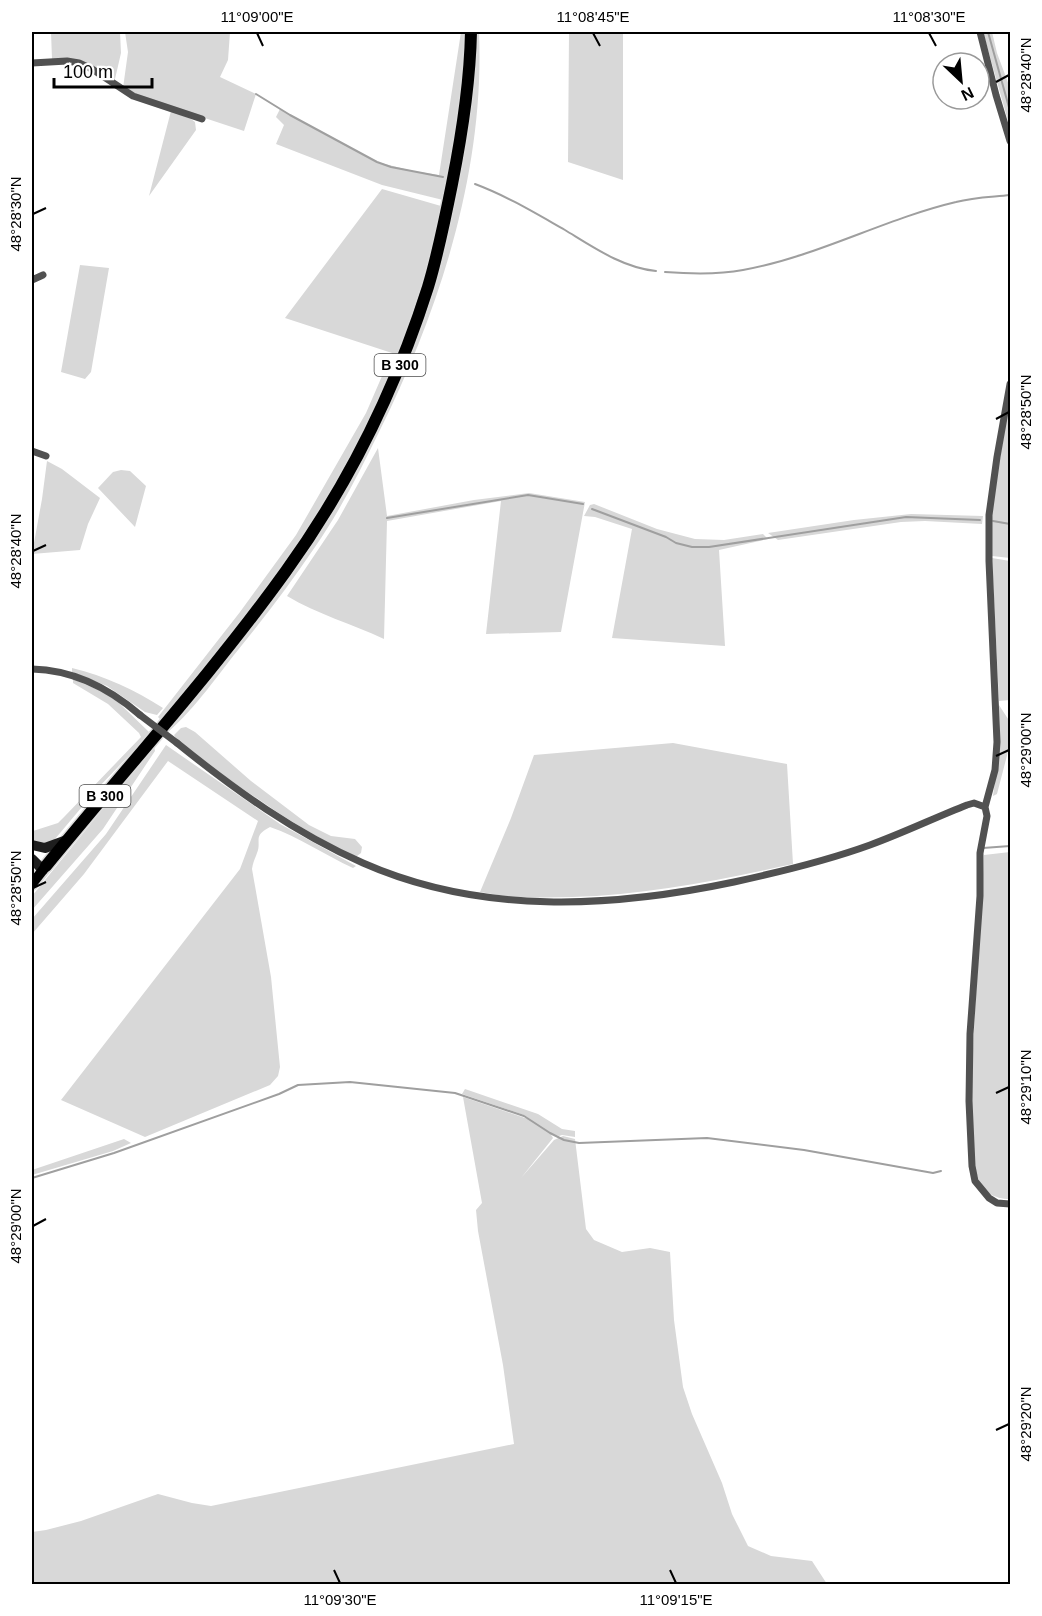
<svg xmlns="http://www.w3.org/2000/svg" width="1042" height="1616" font-family="Helvetica,sans-serif">
<style>
.green{fill:#d8d8d8}
.lines{fill:none;stroke-linecap:round;stroke-linejoin:round}
.stream{stroke:#9f9f9f;stroke-width:2}
.primary-casing{stroke:#dbdbdb;stroke-width:14}
.highway-casing{stroke:#dbdbdb;stroke-width:15}
.street{stroke:#515151;stroke-width:7}
.secondary{stroke:#1e1e1e;stroke-width:10}
.primary{stroke:#000;stroke-width:10}
.highway{stroke:#000;stroke-width:12}
.street-bridge{stroke:#515151;stroke-width:7}
.ticks{fill:none;stroke:#000;stroke-width:2}
.labels{text-anchor:middle;stroke-width:6;stroke-linejoin:round;paint-order:stroke}
.shield{fill:#fff;stroke:#4c4c4c;stroke-width:1.5}
.shield-label{font-size:14px;font-weight:bold;fill:#000}
.neatline{fill:none;stroke:#000;stroke-width:2}
.ticks-label{font-size:15px;text-anchor:middle;fill:#000}
</style>
<rect width="100%" height="100%" fill="#fff"/>
<path class="green" d="M 51,32 L 120,32 L 121,53 L 115,79 L 92,66 L 52,59 Z
M 125,32 L 230,32 L 228,60 L 220,77 L 256,94 L 244,131 L 132,94 L 123,88 L 128,52 Z
M 461,32 L 464,32 C 462,88 457,145 443,200 L 382,185 L 276,144 L 284,125 L 276,117 L 280,109 L 377,162 L 413,171 L 439,175 Z
M 475,32 L 479,32 C 485,170 440,309 379,432 C 360,471 340,511 315,547 C 292,581 268,613 242,645 C 220,672 195,709 169,731 L 168,730 L 289,574 L 420,322 Z
M 569,32 L 623,32 L 623,180 L 568,162 Z
M 983,32 L 992,32 L 997,53 L 1010,88 L 1010,128 Z
M 171,111 L 191,119 L 195,122 L 196,130 L 149,196 Z
M 382,189 L 441,206 C 433,243 425,280 412,316 C 359,468 266,600 161,720 L 158,717 L 240,612 L 296,535 L 366,413 L 392,353 L 285,318 Z
M 80,265 L 109,268 L 91,372 L 85,379 L 61,372 Z
M 1010,399 L 1010,558 L 992,556 L 990,516 Z
M 378,448 L 387,516 L 474,500 L 529,493 L 585,502 L 561,632 L 486,634 L 501,501 L 387,521 L 384,639 C 352,624 317,614 287,596 L 338,520 Z
M 47,461 L 62,469 L 100,498 L 88,524 L 80,550 L 32,554 L 42,499 Z
M 121,470 L 130,471 L 146,486 L 135,527 L 98,488 L 113,472 Z
M 594,504 L 657,529 L 695,539 L 724,540 L 763,534 L 768,539 L 719,550 L 725,646 L 612,638 L 632,529 L 595,517 L 584,516 L 590,505 Z
M 911,514 L 983,516 L 982,524 L 925,521 L 901,522 L 778,540 L 768,533 L 854,520 Z
M 992,558 L 1010,561 L 1010,700 L 999,701 Z
M 72,668 C 105,676 135,690 163,708 L 157,715 L 145,712 L 107,686 L 72,672 Z
M 73,679 L 103,692 L 119,703 L 149,732 L 142,742 L 97,789 L 55,839 L 50,844 L 32,842 L 32,830 L 33,831 L 58,823 L 65,816 L 141,737 L 139,733 L 108,704 L 73,683 Z
M 999,705 L 1010,722 L 1010,744 L 997,794 L 993,796 L 1000,744 Z
M 186,727 L 195,732 L 251,781 L 309,825 L 331,836 L 355,839 L 362,847 L 361,853 L 357,856 L 352,855 C 320,839 290,821 261,801 C 231,781 202,762 176,738 L 174,735 L 181,728 Z
M 673,743 L 787,764 L 793,864 C 719,880 647,895 572,897 C 540,898 511,898 480,892 L 511,818 L 534,755 Z
M 166,745 L 280,824 L 356,866 L 353,868 C 325,855 299,837 270,827 C 252,836 262,841 257,853 C 255,859 253,862 252,869 L 271,977 L 280,1067 L 278,1076 L 270,1085 L 145,1137 L 61,1100 L 240,869 L 258,821 L 168,761 L 84,874 L 32,934 L 32,919 L 106,834 Z
M 154,746 L 155,751 L 103,829 L 32,910 L 32,896 Z
M 1010,852 L 1010,1199 C 994,1199 982,1192 977,1175 C 968,1145 972,1110 972,1079 C 974,1005 981,930 984,855 Z
M 465,1089 L 538,1114 L 562,1129 L 575,1131 L 575,1137 L 562,1135 L 559,1136 L 550,1133 L 553,1138 L 521,1178 L 554,1140 L 563,1136 L 575,1139 L 586,1229 L 594,1240 L 622,1252 L 650,1248 L 670,1252 L 674,1320 L 683,1387 L 692,1414 L 722,1483 L 732,1514 L 748,1546 L 771,1556 L 812,1561 L 827,1584 L 32,1584 L 32,1532 L 46,1530 L 81,1521 L 158,1494 L 192,1503 L 211,1506 L 514,1444 L 503,1365 L 478,1231 L 476,1210 L 482,1203 L 463,1097 L 531,1120 L 524,1115 L 462,1094 Z
M 124,1139 L 131,1143 L 113,1151 L 32,1175 L 32,1170 Z"/>
<g class="lines">
<path class="stream" d="M 988,32 L 1010,111
M 256,94 L 290,115 L 377,162 L 391,167 L 443,177
M 475,184 C 507,196 535,213 565,230 C 593,247 623,268 656,271
M 665,272 C 691,274 717,275 743,270 C 816,257 884,219 956,202 C 974,197 992,197 1010,195
M 592,509 L 666,537 L 676,543 L 692,547 L 709,547 L 906,517 L 980,520
M 387,518 L 528,495 L 583,504
M 993,521 L 1010,524
M 983,848 L 1010,846
M 32,1178 L 114,1153 L 279,1094 L 298,1085 L 350,1082 L 455,1093 L 524,1116 L 550,1133 L 564,1140 L 579,1143 L 707,1138 L 804,1150 L 933,1173 L 941,1171"/>
<g class="primary-casing">
<path id="primary" d="M 32,884 L 46,866"/>
</g>
<g class="highway-casing">
<path id="highway" d="M 46,866 C 126,768 212,674 286,571 C 348,485 396,388 428,287 C 438,254 445,219 452,184 C 462,134 470,83 471,32"/>
</g>
<path class="street" d="M 980,32 L 996,95 L 1010,141
M 32,63 L 67,61 L 79,63 L 92,69 L 133,96 L 202,119
M 32,280 L 43,275
M 1010,384 L 997,457 L 989,515 L 989,561 L 997,742 L 995,770 L 985,807 L 987,816 L 980,853 L 980,896 L 970,1034 L 969,1101 L 972,1166 L 975,1181 L 989,1198 L 997,1203 L 1010,1204
M 32,451 L 46,456
M 32,669 C 74,670 109,688 140,715
M 177,743 C 235,790 295,833 363,863 C 481,915 611,908 734,882 C 780,872 826,861 870,845 C 903,833 934,818 967,805 L 974,803 L 985,807"/>
<path class="secondary" d="M 32,845 L 45,848 L 67,840
M 32,859 L 43,870"/>
<use href="#primary" class="primary"/>
<use href="#highway" class="highway"/>
<path class="street-bridge" d="M 140,715 L 177,743"/>
</g>
<path class="ticks" d="M 257,33 L 263,46M 593,33 L 600,46M 929,33 L 936,46M 996,82 L 1009,75M 33,214 L 46,208M 996,419 L 1009,412M 33,551 L 46,545M 996,756 L 1009,750M 33,888 L 46,882M 996,1093 L 1009,1087M 33,1226 L 46,1219M 996,1430 L 1009,1424M 334,1570 L 340,1583M 670,1570 L 676,1583"/>
<g class="labels">
<g class="shield">
<rect x="374.5" y="354" width="51" height="22" rx="4.5"/>
<rect x="79.5" y="785" width="51" height="22" rx="4.5"/>
</g>
<g class="shield-label">
<text x="400" y="370">B 300</text>
<text x="105" y="801">B 300</text>
</g>
</g>
<rect width="1042" height="1616" fill="none" stroke="#ffffff" stroke-width="66"/>
<g transform="translate(961 81) rotate(154)"><circle r="28" fill="#ffffff" stroke="#999999" stroke-width="1.5"/>
<path d="M0-4.5L10 22L0 15L-10 22Z" fill="#000000"/>
<text y="-9" font-size="16" font-weight="bold" text-anchor="middle" fill="#000000">N</text>
</g>
<path d="M54 78v9h98v-9" fill="none" stroke="#000000" stroke-width="3"/>
<text x="63" y="78" font-size="18" fill="#000000" stroke="#ffffff" stroke-width="4.5" paint-order="stroke">100 m</text>
<rect x="33" y="33" width="976" height="1550" class="neatline"/>
<g class="ticks-label">
<text x="257" y="22">11°09'00"E</text>
<text x="593" y="22">11°08'45"E</text>
<text x="929" y="22">11°08'30"E</text>
<text transform="translate(1026 75) rotate(-90)" y="5">48°28'40"N</text>
<text transform="translate(16 214) rotate(-90)" y="5">48°28'30"N</text>
<text transform="translate(1026 412) rotate(-90)" y="5">48°28'50"N</text>
<text transform="translate(16 551) rotate(-90)" y="5">48°28'40"N</text>
<text transform="translate(1026 750) rotate(-90)" y="5">48°29'00"N</text>
<text transform="translate(16 888) rotate(-90)" y="5">48°28'50"N</text>
<text transform="translate(1026 1087) rotate(-90)" y="5">48°29'10"N</text>
<text transform="translate(16 1226) rotate(-90)" y="5">48°29'00"N</text>
<text transform="translate(1026 1424) rotate(-90)" y="5">48°29'20"N</text>
<text x="340" y="1605">11°09'30"E</text>
<text x="676" y="1605">11°09'15"E</text>
</g>
</svg>
